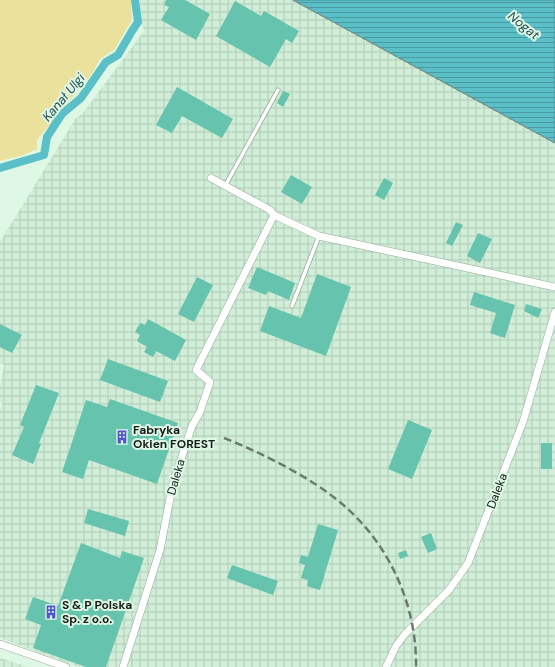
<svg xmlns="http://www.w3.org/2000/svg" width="555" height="667" font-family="'DM Sans',sans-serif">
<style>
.industrial{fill:url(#industrial-grid)}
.grass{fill:#eae29c}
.water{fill:url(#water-rules);stroke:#468f93}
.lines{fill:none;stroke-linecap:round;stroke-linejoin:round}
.canal{stroke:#5abfc7;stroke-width:8}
.building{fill:#66c3ae}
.service-casing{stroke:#96ac9b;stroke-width:5}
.minor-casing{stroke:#96ac9b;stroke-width:8}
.path{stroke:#849488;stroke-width:1.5;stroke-dasharray:4 2;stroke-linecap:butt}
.service{stroke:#fff;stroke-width:3.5}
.minor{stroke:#fff;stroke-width:7}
.rail{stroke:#6c7b70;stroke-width:2.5;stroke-dasharray:8 4;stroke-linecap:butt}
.labels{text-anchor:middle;stroke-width:4;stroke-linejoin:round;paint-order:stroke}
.poi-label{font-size:12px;font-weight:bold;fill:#171f19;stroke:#dff7e5;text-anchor:start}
.street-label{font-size:12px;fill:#171f19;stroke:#dff7e5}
.water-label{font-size:13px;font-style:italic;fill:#235053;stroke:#dff7e5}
</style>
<defs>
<pattern id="industrial-grid" width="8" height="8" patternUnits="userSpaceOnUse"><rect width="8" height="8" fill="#d0eed7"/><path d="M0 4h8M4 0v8" fill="none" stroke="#b2ccb8"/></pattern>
<pattern id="water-rules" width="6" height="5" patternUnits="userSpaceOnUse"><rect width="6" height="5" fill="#5abfc7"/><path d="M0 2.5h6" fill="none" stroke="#499ba1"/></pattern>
</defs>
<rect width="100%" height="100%" fill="#dff7e5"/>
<path class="industrial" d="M 140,0 L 293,0 L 555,143 L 555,667 L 78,667 L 0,638 L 0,410 L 2,404 L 0,402 L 0,387 L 4,365 L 0,363 L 0,242 L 76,118 L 83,113 L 144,31 L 141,20 Z
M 0,658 L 28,667 L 0,667 Z"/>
<path class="grass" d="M 0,0 L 131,0 L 132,20 L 114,50 L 100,59 L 91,75 L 42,134 L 37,140 L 37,149 L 24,155 L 0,161 Z"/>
<path class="water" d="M 293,0 L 555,0 L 555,143 L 328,19 Z"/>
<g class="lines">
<path class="canal" d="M 0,168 L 44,155 L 47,137 L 62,114 L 81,98 L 106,62 L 118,55 L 132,31 L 138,22 L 135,0"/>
</g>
<path class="building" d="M 166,0 L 185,0 L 210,14 L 196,40 L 161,20 L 169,7 L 164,5 Z
M 235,1 L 261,16 L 264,11 L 299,31 L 292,43 L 286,39 L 270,67 L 216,36 Z
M 177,87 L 233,119 L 222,138 L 182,116 L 172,133 L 156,125 Z
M 283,91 L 290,94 L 283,107 L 277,103 Z
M 291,175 L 312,187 L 302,204 L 281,192 Z
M 384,178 L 393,183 L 384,200 L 375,195 Z
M 456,222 L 463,225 L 452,246 L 446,243 Z
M 478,233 L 492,239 L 480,263 L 467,256 Z
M 257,267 L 295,283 L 289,300 L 268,291 L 266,295 L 248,288 Z
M 317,274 L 351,287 L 326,356 L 260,331 L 269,306 L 301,318 Z
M 197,277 L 213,285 L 194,322 L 178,314 Z
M 474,292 L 515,305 L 505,338 L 490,333 L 496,313 L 470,305 Z
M 526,304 L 542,309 L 538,318 L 524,311 Z
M 148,319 L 186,340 L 175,361 L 156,351 L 153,357 L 144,352 L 147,347 L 137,341 L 140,335 L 135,332 L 140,323 L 145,325 Z
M 0,324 L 22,335 L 12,353 L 0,347 Z
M 108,359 L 168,381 L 160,402 L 100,380 Z
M 36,385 L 59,393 L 39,443 L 41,444 L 33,464 L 12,455 L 24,427 L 20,425 Z
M 110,399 L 178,423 L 157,484 L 89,460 L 83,479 L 62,472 L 86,400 L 107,407 Z
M 408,420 L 432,430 L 412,479 L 388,469 Z
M 541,443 L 552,443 L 552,469 L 541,469 Z
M 88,509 L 129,521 L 125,536 L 84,523 Z
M 318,524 L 338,530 L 320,590 L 307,586 L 308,580 L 301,578 L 305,565 L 299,563 L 301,555 L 308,557 Z
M 431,533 L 437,549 L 428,553 L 421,537 Z
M 81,543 L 120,558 L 122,551 L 144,558 L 106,667 L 86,667 L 33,648 L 41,625 L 25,619 L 33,597 L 58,606 Z
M 406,550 L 408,556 L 400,559 L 398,553 Z
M 232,565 L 278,581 L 273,595 L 227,578 Z"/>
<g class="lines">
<g class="service-casing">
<path id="service" d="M 225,186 L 278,90
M 292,306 L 319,236"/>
</g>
<g class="minor-casing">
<path id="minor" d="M 274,215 L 319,236 L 555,287
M 0,644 L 66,667
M 123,667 L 160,550 L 173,483 L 192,426 L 200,412 L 210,382 L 196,370 L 274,215 L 270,210 L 211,178
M 386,667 L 396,646 L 405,634 L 449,590 L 468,563 L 523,422 L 555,312"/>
</g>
<path class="path" d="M 293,0 L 555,143"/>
<use href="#service" class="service"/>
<use href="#minor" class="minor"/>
<path class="rail" d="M 224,438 C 262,453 310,477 341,503 C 389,543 417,605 416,667"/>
</g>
<defs>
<g id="building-bare" transform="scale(1.08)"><path d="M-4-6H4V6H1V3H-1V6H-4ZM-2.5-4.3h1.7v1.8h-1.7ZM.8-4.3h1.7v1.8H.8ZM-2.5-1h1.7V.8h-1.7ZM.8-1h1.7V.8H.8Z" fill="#5055cb" stroke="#dff7e5" stroke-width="2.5" paint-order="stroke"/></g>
</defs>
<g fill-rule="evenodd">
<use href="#building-bare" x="122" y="437"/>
<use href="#building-bare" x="51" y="612"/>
</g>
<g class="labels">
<g class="poi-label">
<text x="133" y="434">Fabryka<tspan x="133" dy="14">Okien FOREST</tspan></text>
<text x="62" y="609">S &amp; P Polska<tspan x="62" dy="14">Sp. z o.o.</tspan></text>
</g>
<g class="street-label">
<text transform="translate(176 477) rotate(-74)" y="4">Daleka</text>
<text transform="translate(497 491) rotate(-69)" y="4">Daleka</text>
</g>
<g class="water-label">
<text transform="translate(524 25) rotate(39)" y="5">Nogat</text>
<text transform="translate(63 97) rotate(-50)" y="5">Kanał Ulgi</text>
</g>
</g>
</svg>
